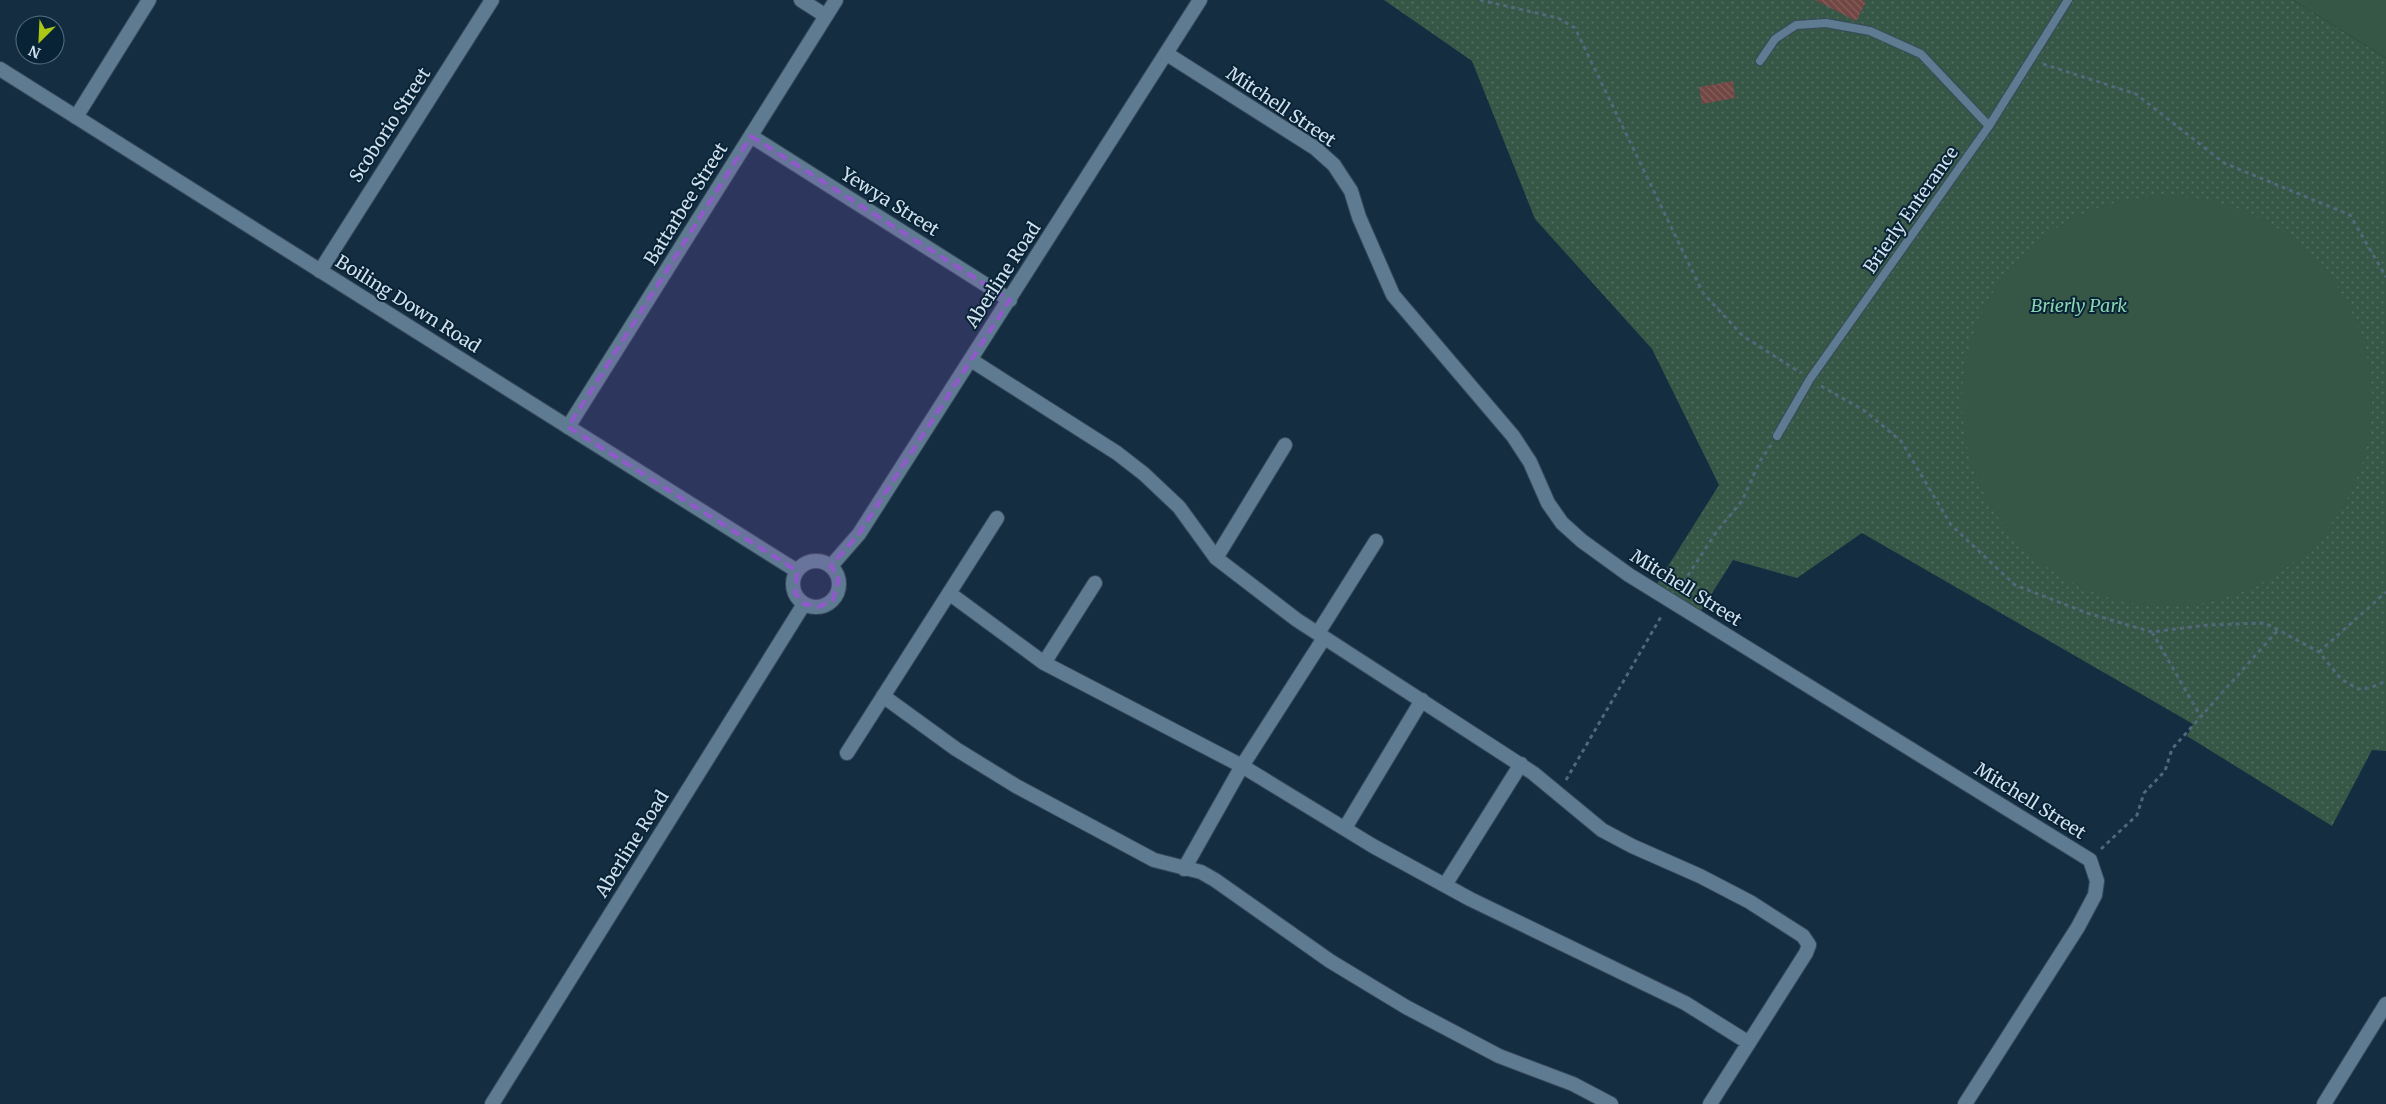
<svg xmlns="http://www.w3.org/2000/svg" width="2386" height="1104" font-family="Merriweather,serif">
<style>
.park{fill:url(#park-dots)}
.pitch{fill:#365646}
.building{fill:url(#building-back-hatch)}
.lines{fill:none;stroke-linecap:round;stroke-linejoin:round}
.service-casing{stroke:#374a5b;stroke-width:10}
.minor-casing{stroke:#374a5b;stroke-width:16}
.tertiary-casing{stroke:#374a5b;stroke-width:16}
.path{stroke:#52687a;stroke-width:3;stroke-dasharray:4 4;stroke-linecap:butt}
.service{stroke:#5f7b91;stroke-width:8}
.minor{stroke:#5f7b91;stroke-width:14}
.tertiary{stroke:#5f7b91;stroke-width:14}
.marked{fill:#9159cb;fill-opacity:0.2;stroke:#9159cb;stroke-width:4;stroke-dasharray:10 6;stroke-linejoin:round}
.labels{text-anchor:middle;stroke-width:4;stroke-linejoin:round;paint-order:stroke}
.street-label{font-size:18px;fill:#d2e1ee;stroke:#092336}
.park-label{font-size:18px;font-style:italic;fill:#8bd4b0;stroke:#092336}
</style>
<defs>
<pattern id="park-dots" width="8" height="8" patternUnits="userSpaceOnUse" patternTransform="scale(1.25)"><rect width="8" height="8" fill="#365646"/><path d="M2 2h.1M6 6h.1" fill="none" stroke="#526e61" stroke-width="1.8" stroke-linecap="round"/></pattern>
<pattern id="building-back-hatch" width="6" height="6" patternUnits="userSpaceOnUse" patternTransform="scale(1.25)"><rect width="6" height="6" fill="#714643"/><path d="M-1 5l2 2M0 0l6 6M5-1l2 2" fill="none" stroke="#84605e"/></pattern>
</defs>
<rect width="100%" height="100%" fill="#142d41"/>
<path class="park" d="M 1384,0 L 2293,0 L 2386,58 L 2386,751 L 2372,750 L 2332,826 L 2187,736 L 2193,724 L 1862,533 L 1797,578 L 1733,560 L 1697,617 L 1653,590 L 1719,485 L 1652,349 L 1535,219 L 1472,61 Z"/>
<path class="pitch" d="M 2293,0 L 2386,0 L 2386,58 Z
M1962 401a205 205 0 1 1 410 0a205 205 0 1 1-410 0Z"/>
<path class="building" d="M 1815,0 L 1862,0 L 1866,2 L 1856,21 Z
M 1733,81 L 1735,98 L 1702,104 L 1699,87 Z"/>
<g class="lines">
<g class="service-casing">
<path id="service" d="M 1760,61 L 1775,39 L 1796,25 L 1826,23 L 1870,31 L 1921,54 L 1989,126
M 1777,436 L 1810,379 L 1989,126 L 2068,0"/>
</g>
<g class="minor-casing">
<path id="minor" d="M 801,0 L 826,16
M 1167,54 L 1315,148 L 1334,165 L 1351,191 L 1359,217 L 1393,295 L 1513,436 L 1530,462 L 1548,503 L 1562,523 L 1582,541 L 1629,575 L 2090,860 L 2097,881 L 2095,895 L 2078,927 L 1965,1104
M 76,117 L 149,0
M 751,136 L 1010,300
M 320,271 L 492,0
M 971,360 L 1117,453 L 1144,474 L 1179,507 L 1216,558 L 1297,620 L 1533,773 L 1602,830 L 1632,846 L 1700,876 L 1750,902 L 1803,936 L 1809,945 L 1806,953 L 1710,1104
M 568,427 L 836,0
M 1216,558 L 1285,445
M 949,593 L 1044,663 L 1242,766 L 1373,846 L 1470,899 L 1685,1003 L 1749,1043
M 1318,633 L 1376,541
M 1044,663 L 1095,583
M 883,696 L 956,749 L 1016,786 L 1154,860 L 1201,872 L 1215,880 L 1330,961 L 1406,1007 L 1499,1056 L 1573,1084 L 1611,1104
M 847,753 L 997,518
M 1345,828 L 1422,700
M 1184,869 L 1242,766 L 1324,638
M 1445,885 L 1521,764
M 2324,1104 L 2386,1004"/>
</g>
<g class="tertiary-casing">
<path id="tertiary" d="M 0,69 L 797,571
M793 584a23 23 0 1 1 46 0a23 23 0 1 1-46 0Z
M 831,566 L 859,534 L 1200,0
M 492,1104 L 804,604"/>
</g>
<path class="path" d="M 1480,0 L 1558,18 L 1575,28 L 1703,293 L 1743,336 L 1801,373
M 2043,64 L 2136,94 L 2224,163 L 2350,215 L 2386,277
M 1821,386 L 1865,411 L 1901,441 L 1951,525 L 2015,585 L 2087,613 L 2152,632 L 2208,625 L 2265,623 L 2319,652 L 2341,679 L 2358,689 L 2370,688 L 2386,681
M 1679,589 L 1717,531 L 1742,501 L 1760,461 L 1771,445
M 2152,632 L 2201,717
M 2319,652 L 2386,592
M 1566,780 L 1662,615
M 2101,849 L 2137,815 L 2144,793 L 2165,771 L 2172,749 L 2279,629"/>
<use href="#service" class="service"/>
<use href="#minor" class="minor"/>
<use href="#tertiary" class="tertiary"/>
</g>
<path class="marked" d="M 751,136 L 1010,300 L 859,534 L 831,566 L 839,579 L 833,600 L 819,607 L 804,604 L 795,593 L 797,571 L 568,427 Z"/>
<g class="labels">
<g class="street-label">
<text transform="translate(1281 107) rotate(34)" y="6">Mitchell Street</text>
<text transform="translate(390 125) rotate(-57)" y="6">Scoborio Street</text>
<text transform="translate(890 202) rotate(32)" y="6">Yewya Street</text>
<text transform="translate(686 204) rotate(-58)" y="6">Battarbee Street</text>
<text transform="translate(1911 210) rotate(-55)" y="6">Brierly Enterance</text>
<text transform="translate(1003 275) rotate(-57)" y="6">Aberline Road</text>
<text transform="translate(408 304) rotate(32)" y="6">Boiling Down Road</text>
<text transform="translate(1686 588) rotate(32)" y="6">Mitchell Street</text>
<text transform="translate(2030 801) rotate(32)" y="6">Mitchell Street</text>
<text transform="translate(632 844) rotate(-58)" y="6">Aberline Road</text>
</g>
<g class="park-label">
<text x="2079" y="312">Brierly Park</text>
</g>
</g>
<g transform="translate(40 40) rotate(204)"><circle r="24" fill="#092336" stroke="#596f80"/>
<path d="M0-4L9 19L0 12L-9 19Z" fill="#abc716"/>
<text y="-8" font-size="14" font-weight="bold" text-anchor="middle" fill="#d2e1ee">N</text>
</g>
</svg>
